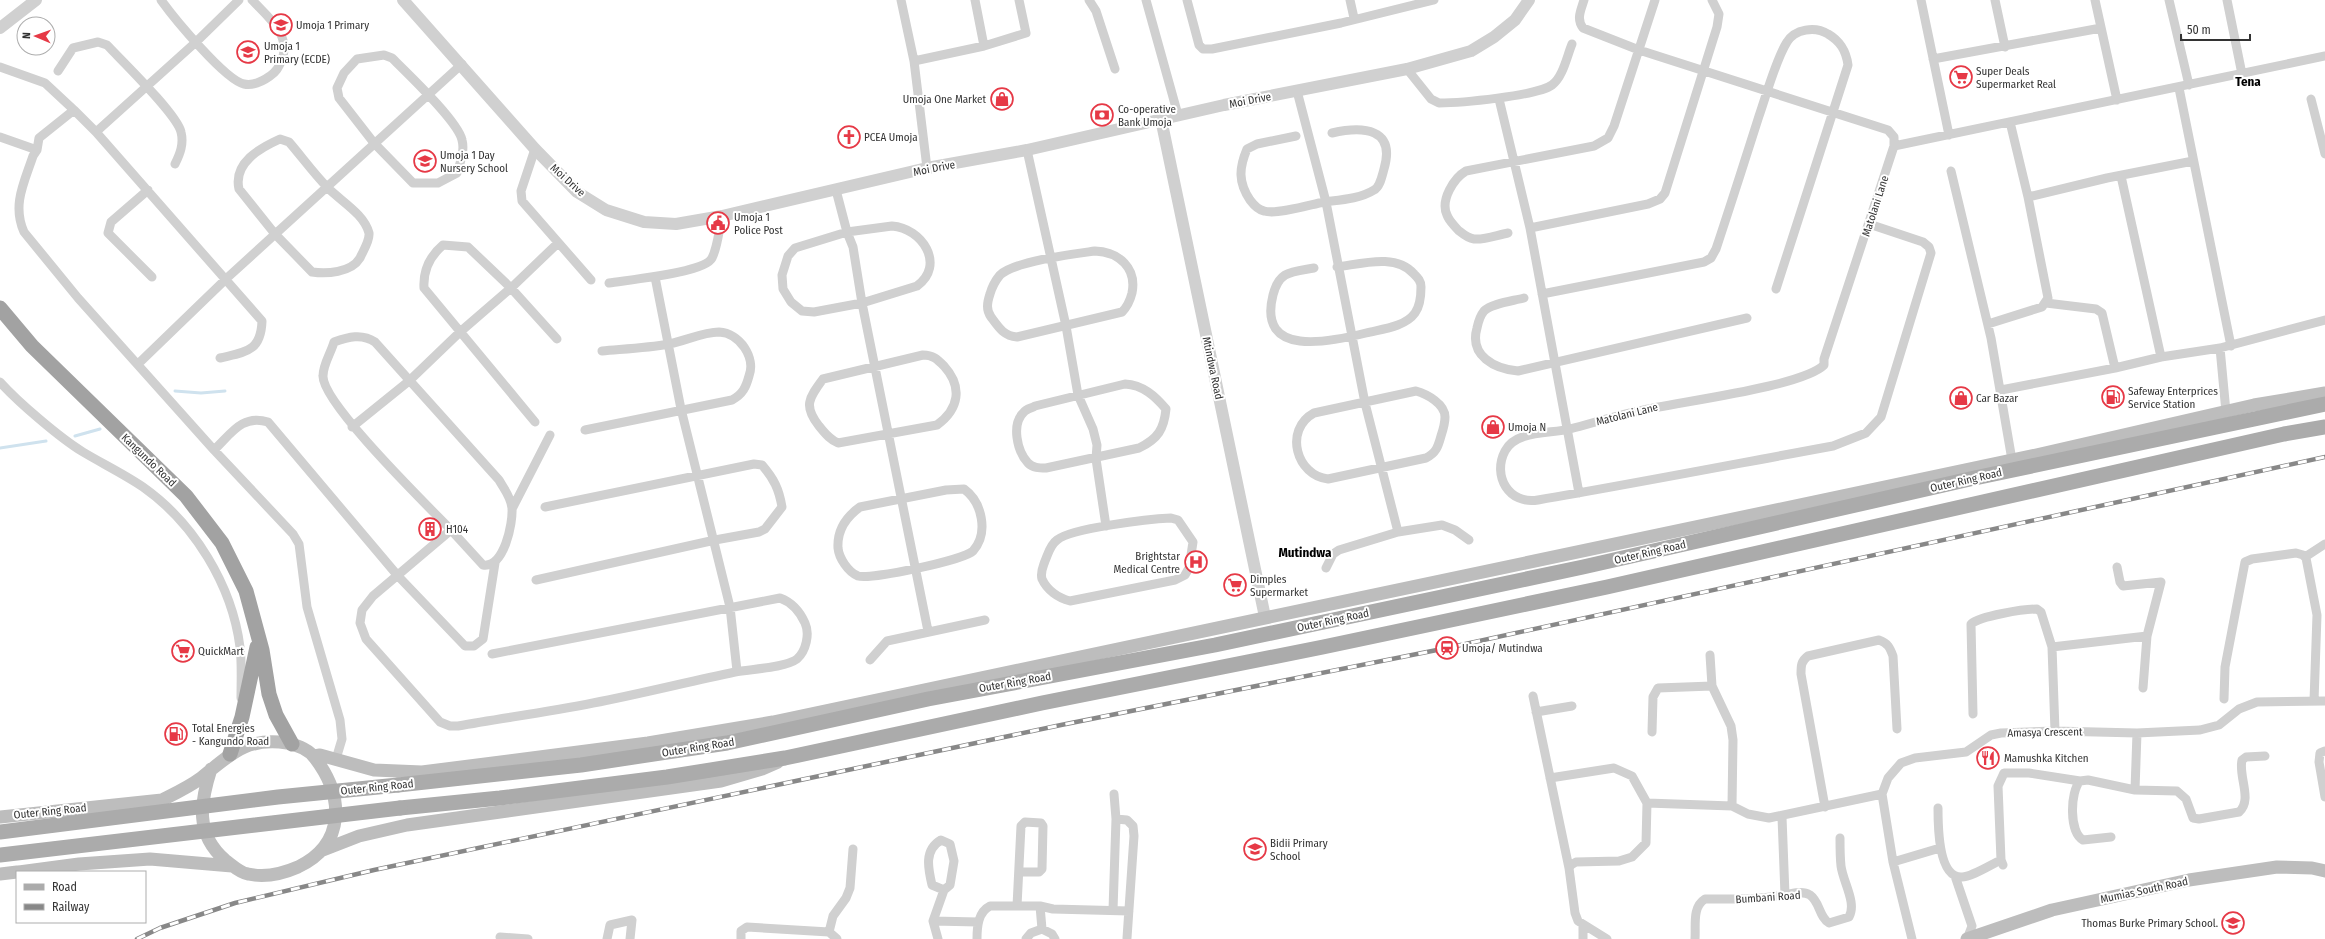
<svg xmlns="http://www.w3.org/2000/svg" width="2325" height="939" font-family="'Fira Sans Condensed',sans-serif">
<style>
.lines{fill:none;stroke-linecap:round;stroke-linejoin:round}
.stream{stroke:#cfe2ee;stroke-width:3}
.minor{stroke:#d0d0d0;stroke-width:9}
.tertiary{stroke:#d0d0d0;stroke-width:12}
.secondary{stroke:#bdbdbd;stroke-width:13}
.primary{stroke:#ababab;stroke-width:15}
.trunk{stroke:#a2a2a2;stroke-width:15}
.rail-casing{stroke:#888;stroke-width:4.5}
.rail{stroke:#fff;stroke-width:3;stroke-dasharray:9;stroke-linecap:butt}
.primary-bridge{stroke:#ababab;stroke-width:15}
.labels{text-anchor:middle;stroke-width:4;stroke-linejoin:round;paint-order:stroke}
.poi-label{font-size:11px;fill:#333;stroke:#fff;text-anchor:start}
.street-label{font-size:11px;fill:#333;stroke:#fff}
.quarter-label{font-size:13px;font-weight:bold;fill:#000;stroke:#fff}
</style>
<rect width="100%" height="100%" fill="#fff"/>
<g class="lines">
<path class="stream" d="M 175,391 L 201,393 L 225,391
M 75,436 L 100,429
M 0,448 L 46,441"/>
<path class="minor" d="M 161,0 C 174,18 225,80 244,84 C 253,86 263,81 270,76 C 276,72 278,68 281,62 C 293,36 268,17 252,0
M 901,0 L 914,61 L 927,168
M 975,0 L 984,46
M 1089,0 L 1096,11 L 1115,69
M 1146,0 L 1178,115
M 1187,0 L 1199,45 L 1203,49 L 1212,49 L 1341,23 L 1434,0
M 1350,0 L 1354,18
M 1584,0 C 1581,10 1576,19 1583,28 L 1639,50 L 1888,130 L 1894,137 L 1894,146 L 1824,359 L 1824,365 C 1802,387 1676,402 1639,411 C 1615,416 1593,423 1570,429 C 1549,434 1516,430 1505,451 C 1492,476 1509,505 1538,500 C 1637,483 1735,464 1833,446 L 1866,433 L 1881,417 L 1931,253 L 1929,247 L 1923,242 L 1869,224
M 1921,0 L 1949,135
M 1995,0 L 2005,47
M 2095,0 L 2117,100
M 2169,0 L 2189,85
M 2227,0 L 2242,74
M 384,55 L 392,58 C 407,73 458,121 462,140 C 465,151 460,163 457,173 L 438,183 L 413,183 L 374,143 L 339,98 L 337,88 L 344,73 L 357,59 Z
M 1933,59 L 2101,28
M 914,61 L 984,46 L 1026,33 L 1019,0
M 0,67 L 45,83 L 74,110
M 1407,69 L 1431,99 L 1439,103 C 1459,103 1537,96 1552,85 C 1563,77 1567,56 1572,44
M 58,71 L 73,48 L 98,42 L 107,45 C 122,61 177,114 181,132 C 184,144 180,154 175,164
M 2179,88 L 2231,346
M 1297,91 L 1326,202 L 1365,403 L 1398,532 L 1442,525 L 1455,530 L 1469,540
M 1499,99 L 1530,228 L 1579,493
M 2311,99 L 2325,154
M 96,132 L 196,42 L 239,0
M 1296,136 L 1257,144 L 1247,149 C 1239,168 1238,182 1250,200 C 1253,204 1259,210 1264,211 C 1277,215 1309,205 1324,202 C 1339,200 1360,199 1374,190 C 1380,187 1382,176 1384,169 C 1396,128 1363,126 1332,133
M 0,137 L 37,150
M 280,139 L 289,142 C 302,157 314,174 328,188 C 342,202 364,214 369,233 C 370,241 363,251 360,258 C 351,273 326,274 312,272 L 275,234 L 239,189 C 233,163 260,148 280,139 Z
M 1894,146 L 2325,56
M 535,149 L 521,191 L 522,201 L 591,280
M 1027,150 L 1066,326 L 1078,395 L 1093,429 L 1097,445 L 1096,459 L 1106,526
M 1951,171 L 1991,338 L 2012,460
M 2121,176 L 2161,357
M 148,190 L 111,222 L 108,233 L 152,277
M 836,190 L 847,232 L 853,247 L 862,303 L 928,631
M 2028,197 L 2107,178 L 2193,161
M 892,226 C 922,228 946,265 917,286 L 862,303 L 814,312 L 802,311 L 791,302 L 783,289 L 782,275 L 788,256 L 795,248 L 847,232 Z
M 1530,228 L 1648,204 L 1660,199 L 1665,193 L 1717,27 L 1719,14 L 1712,0
M 1508,233 C 1497,235 1485,240 1474,239 C 1467,238 1463,234 1458,230 C 1454,225 1449,221 1447,215 C 1440,200 1454,178 1466,171 L 1594,146 L 1608,138 L 1614,126 L 1655,0
M 1095,251 C 1119,252 1137,268 1132,293 C 1130,301 1128,306 1122,312 L 1017,337 C 1004,336 999,328 991,317 C 986,310 987,303 990,294 C 992,287 995,281 1000,275 C 1015,261 1074,254 1095,251 Z
M 1314,268 C 1291,272 1279,271 1273,295 C 1257,358 1330,342 1366,333 C 1382,329 1405,327 1415,313 C 1420,306 1421,295 1421,287 C 1421,281 1418,278 1414,274 C 1396,253 1361,264 1337,267
M 655,277 L 681,409 L 730,607 L 737,671
M 609,283 C 627,280 705,273 712,258 C 718,246 719,229 722,216
M 1542,294 L 1704,262 L 1711,258 L 1716,249 C 1731,204 1745,160 1759,116 C 1766,96 1776,59 1787,42 C 1795,29 1815,26 1828,34 C 1840,41 1846,50 1848,65 L 1776,289
M 1524,298 C 1513,301 1492,303 1484,311 C 1480,316 1478,323 1477,328 C 1469,356 1495,369 1518,371 L 1747,318
M 2046,303 L 2096,309 L 2102,313 L 2115,368
M 1988,324 L 2042,307 L 2048,298 L 2028,197 L 2010,122
M 2220,348 L 2226,412
M 923,355 C 933,355 937,359 944,366 C 963,387 959,409 937,425 L 838,443 C 829,439 825,433 819,426 C 803,406 809,398 823,379 Z
M 220,358 C 245,352 261,352 262,321 L 96,132 L 74,110 L 39,138 L 37,150 L 33,156 C 24,183 12,205 24,232 L 78,298 L 214,450 L 293,534 L 299,544 L 307,607 L 340,720 L 342,739 L 336,759
M 138,364 L 227,278 L 462,64
M 0,382 C 18,402 60,438 83,452 C 103,464 124,474 143,487 C 194,523 232,585 240,647 C 242,663 241,681 241,698
M 1125,384 C 1143,385 1155,396 1166,409 C 1164,429 1158,439 1139,448 L 1046,468 C 1039,468 1033,468 1028,463 C 1017,451 1011,424 1024,412 C 1026,409 1032,408 1035,406 Z
M 2001,390 L 2115,368 L 2161,357 L 2220,348 L 2325,320
M 1416,391 C 1427,394 1445,404 1445,417 C 1445,423 1443,430 1441,436 C 1438,447 1436,453 1426,458 L 1328,479 C 1297,476 1283,430 1314,413 Z
M 535,422 L 424,288 C 423,271 430,256 443,245 L 468,247 L 511,288 L 557,339
M 352,427 L 409,381 L 460,332 L 511,288 L 558,243
M 585,430 L 732,400 C 743,394 746,387 749,376 C 756,358 740,333 719,332 C 703,332 685,341 669,344 C 647,348 624,349 602,351
M 214,450 C 231,434 242,414 268,422 L 398,576 L 465,646 L 474,646 L 483,639 L 495,563
M 964,489 C 982,502 989,533 973,551 C 964,560 870,580 858,576 C 848,572 839,558 838,548 C 837,530 846,517 860,507 L 946,490 Z
M 512,509 L 550,435
M 1171,518 L 1178,520 L 1193,542 L 1189,568 L 1185,575 L 1175,580 L 1070,601 C 1058,598 1047,590 1042,579 C 1040,572 1043,567 1045,561 C 1048,554 1050,545 1057,540 C 1071,528 1150,519 1171,518 Z
M 451,530 L 483,565 C 504,568 513,524 512,508 C 511,497 504,489 499,480 L 375,342 C 362,333 348,337 334,342 C 331,353 323,364 323,376 C 322,403 428,506 451,530 L 373,596 L 362,610 L 360,623 L 366,639 L 440,722 L 450,726 L 458,726 C 503,718 548,712 593,703 C 640,694 687,682 735,672 C 750,669 785,668 797,659 C 806,651 810,634 805,623 C 800,612 791,602 780,598 L 492,654
M 2305,557 L 2325,544
M 2117,567 L 2120,582 L 2123,586 L 2161,582 L 2147,636 L 2143,688
M 1326,568 L 1333,554 L 1339,550 L 1398,532
M 536,580 L 715,540 L 759,532 L 765,529 L 782,507 C 779,489 774,479 762,465 L 754,464 L 545,507
M 2052,647 L 2147,636
M 1710,655 L 1712,686 L 1731,726 L 1733,740 L 1732,806
M 870,660 L 887,641 L 985,620
M 1533,696 L 1569,868
M 2224,699 L 2225,667 L 2245,562 L 2252,559 L 2296,553 L 2303,555 L 2306,558 L 2317,615 L 2314,701
M 1536,712 L 1572,706
M 1973,714 L 1971,624 C 1980,616 2024,609 2037,609 L 2041,612 L 2052,647 L 2055,731
M 1652,732 L 1653,697 L 1658,688 L 1712,686
M 2325,751 L 2320,753 L 2319,762 L 2325,797
M 1550,778 L 1614,768 L 1632,776 L 1647,803 L 1646,843 L 1632,857 L 1619,861 L 1576,862 L 1571,865 L 1569,868 L 1575,913 L 1578,921 L 1607,939
M 2135,790 L 2137,733
M 1647,803 L 1732,806 L 1748,814 L 1769,818 L 1882,794
M 1825,807 L 1801,674 C 1801,666 1801,661 1808,656 L 1879,640 C 1888,643 1890,648 1893,656 L 1897,729
M 1938,808 C 1938,824 1938,877 1961,877 C 1970,878 1992,864 2001,860 L 2003,865
M 1782,817 L 1785,895
M 1116,819 L 1127,820 L 1133,826 L 1134,836 L 1127,938
M 2111,837 L 2083,840 C 2069,832 2070,792 2080,781 L 2088,780 L 2135,790 L 2177,791 L 2186,799 L 2193,818 L 2199,819 L 2239,812 C 2253,800 2238,776 2242,760 L 2246,757 L 2265,756
M 2001,860 L 1998,786 L 2004,773 L 2029,773 L 2080,781
M 1893,862 L 1940,848
M 1955,876 L 1972,926 L 1967,939
M 1017,906 L 1021,826 L 1025,822 L 1041,823 L 1043,826 L 1042,869 L 1039,872 L 1019,872
M 1040,906 L 1042,929
M 1113,910 L 1116,819 L 1114,794
M 933,921 L 978,922
M 829,932 L 837,939
M 500,937 L 528,939
M 607,939 L 610,925 L 632,920 L 630,939
M 741,939 L 741,931 L 747,927 L 829,932 L 833,916 L 846,898 L 850,888 L 853,849
M 938,939 L 933,921 L 944,890 L 932,885 C 928,868 924,850 941,840 L 950,844 L 954,861 L 950,885 L 944,890
M 977,939 C 977,927 978,912 990,906 L 1040,906 L 1053,909 L 1129,911
M 1026,939 L 1031,933 L 1042,929 L 1052,934 L 1055,939
M 1583,939 L 1583,926
M 1695,939 C 1696,925 1692,907 1705,899 C 1732,899 1757,900 1783,895 C 1792,894 1802,890 1810,895 C 1820,902 1819,917 1829,923 L 1849,917 C 1857,903 1843,882 1841,866 C 1840,857 1840,847 1840,838
M 1912,939 L 1893,862 L 1882,794 L 1888,778 L 1901,763 L 1915,758 L 1966,752 L 1991,735 L 2001,733 L 2055,731 L 2137,733 L 2200,730 L 2219,725 L 2239,709 L 2257,702 L 2325,701"/>
<path class="tertiary" d="M 403,0 L 535,149 L 577,192 L 606,210 L 644,222 L 676,224 L 722,216 L 927,168 L 1027,150 L 1224,105 L 1407,69 L 1471,51 L 1494,37 L 1515,20 L 1529,0
M 0,28 L 36,0
M 1161,119 L 1265,617"/>
<path class="secondary" d="M 314,756 L 320,755 L 374,770 L 422,772 L 648,743 L 773,722 L 2036,455 L 2254,405 L 2325,393
M 0,817 L 162,800 C 176,793 189,787 201,778 C 231,754 246,737 287,743 C 297,745 309,750 315,758 C 344,796 346,844 298,867 C 282,874 266,878 248,874 C 240,873 232,865 225,860 C 195,834 200,803 211,769
M 323,850 L 359,836 L 407,825 L 721,781 L 762,769 L 778,762
M 19,872 L 79,864 L 150,859 L 232,866
M 0,874 L 17,872
M 1967,939 L 2052,910 L 2189,880 L 2277,867 L 2312,868 L 2325,871"/>
<path class="primary" d="M 398,785 L 581,765 L 727,743 L 928,699 L 1215,645 L 1583,567 L 1970,479 L 2325,404
M 400,808 L 500,798 L 667,777 L 785,758 L 1042,703 L 1323,647 L 1607,587 L 2284,434 L 2325,427"/>
<path class="trunk" d="M 0,308 L 32,346 L 186,496 L 222,543 L 246,591 L 262,650 L 269,694 L 276,715 L 292,744
M 230,754 L 242,717 L 257,647"/>
<g class="rail-casing">
<path id="rail" d="M 137,939 L 160,928 L 235,903 L 374,870 L 1061,725 L 1447,648 L 2325,457"/>
</g>
<use href="#rail" class="rail"/>
<path class="primary-bridge" d="M 0,832 L 278,797 L 398,785
M 0,855 L 400,808"/>
</g>
<defs>
<g id="school-ring" transform="scale(1.15)"><circle r="9.5" fill="#fff" stroke="#e63946" stroke-width="1.5"/><path d="M0-5L7-2L0 1L-7-2ZM-4 1L0 2.5L4 1V4Q0 6-4 4Z" fill="#e63946"/></g>
<g id="supermarket-ring" transform="scale(1.15)"><circle r="9.5" fill="#fff" stroke="#e63946" stroke-width="1.5"/><path d="M-6-5.5h2.5l.6 2H6L4.5 2H-2.5L-4.4-4H-6ZM-1.5 3.2a1.3 1.3 0 1 0 .1 0ZM3 3.2a1.3 1.3 0 1 0 .1 0Z" fill="#e63946"/></g>
<g id="shop-ring" transform="scale(1.15)"><circle r="9.5" fill="#fff" stroke="#e63946" stroke-width="1.5"/><path d="M-5-2.5h2.3a2.7 3.5 0 0 1 5.4 0H5L5.5 6h-11ZM-1.5-2.5h3a1.5 2.3 0 0 0-3 0Z" fill="#e63946"/></g>
<g id="bank-ring" transform="scale(1.15)"><circle r="9.5" fill="#fff" stroke="#e63946" stroke-width="1.5"/><path d="M-6-4H6V4H-6ZM0-2.3a2.3 2.3 0 1 0 0 4.6a2.3 2.3 0 1 0 0-4.6Z" fill="#e63946"/></g>
<g id="church-ring" transform="scale(1.15)"><circle r="9.5" fill="#fff" stroke="#e63946" stroke-width="1.5"/><path d="M-1.2-6h2.4v3.5h3.3v2.4h-3.3V6h-2.4V-.1h-3.3v-2.4h3.3Z" fill="#e63946"/></g>
<g id="civic-ring" transform="scale(1.15)"><circle r="9.5" fill="#fff" stroke="#e63946" stroke-width="1.5"/><path d="M-.6-6.5H3V-4.5H.6V-3L4-1V1h2V6H-6V1h2V-1L-.6-3ZM-1.2 2.5V6h2.4V2.5Z" fill="#e63946"/></g>
<g id="fuel-ring" transform="scale(1.15)"><circle r="9.5" fill="#fff" stroke="#e63946" stroke-width="1.5"/><path d="M-5.5-6h7V0h2V4h1.3V-2.5L3-4.5l.8-.8L6-3V5H2.5V1h-1V6h-7ZM-4.2-4.7v3.2H.2V-4.7Z" fill="#e63946"/></g>
<g id="building-ring" transform="scale(1.15)"><circle r="9.5" fill="#fff" stroke="#e63946" stroke-width="1.5"/><path d="M-4-6H4V6H1V3H-1V6H-4ZM-2.5-4.3h1.7v1.8h-1.7ZM.8-4.3h1.7v1.8H.8ZM-2.5-1h1.7V.8h-1.7ZM.8-1h1.7V.8H.8Z" fill="#e63946"/></g>
<g id="hospital-ring" transform="scale(1.15)"><circle r="9.5" fill="#fff" stroke="#e63946" stroke-width="1.5"/><path d="M-5-5h3v3.5h4V-5h3V5h-3V1.5h-4V5h-3Z" fill="#e63946"/></g>
<g id="station-ring" transform="scale(1.15)"><circle r="9.5" fill="#fff" stroke="#e63946" stroke-width="1.5"/><path d="M-3-6H3Q5-6 5-4V2Q5 4 3 4L4.5 6H3L1.5 4h-3L-3 6H-4.5L-3 4Q-5 4-5 2V-4Q-5-6-3-6ZM-3.5-4v3h7v-3ZM-3.5 1v1.5H-2V1ZM2 1v1.5H3.5V1Z" fill="#e63946"/></g>
<g id="restaurant-ring" transform="scale(1.15)"><circle r="9.5" fill="#fff" stroke="#e63946" stroke-width="1.5"/><path d="M-5-6h1v4h1v-4h1v4h1v-4h1v5L-1.5 .5V6h-2V.5L-5-1ZM5-6V6H3V1.5H1.5Q1.5-4 5-6Z" fill="#e63946"/></g>
</defs>
<g fill-rule="evenodd">
<use href="#school-ring" x="281" y="25"/>
<use href="#school-ring" x="248" y="52"/>
<use href="#supermarket-ring" x="1961" y="77"/>
<use href="#shop-ring" x="1002" y="99"/>
<use href="#bank-ring" x="1102" y="115"/>
<use href="#church-ring" x="849" y="137"/>
<use href="#school-ring" x="425" y="161"/>
<use href="#civic-ring" x="718" y="223"/>
<use href="#fuel-ring" x="2113" y="397"/>
<use href="#shop-ring" x="1961" y="398"/>
<use href="#shop-ring" x="1493" y="427"/>
<use href="#building-ring" x="430" y="529"/>
<use href="#hospital-ring" x="1196" y="562"/>
<use href="#supermarket-ring" x="1235" y="585"/>
<use href="#station-ring" x="1447" y="648"/>
<use href="#supermarket-ring" x="183" y="651"/>
<use href="#fuel-ring" x="176" y="734"/>
<use href="#restaurant-ring" x="1988" y="758"/>
<use href="#school-ring" x="1255" y="849"/>
<use href="#school-ring" x="2233" y="923"/>
</g>
<g class="labels">
<g class="poi-label">
<text x="296" y="29">Umoja 1 Primary</text>
<text x="264" y="50">Umoja 1<tspan x="264" dy="13">Primary (ECDE)</tspan></text>
<text x="1976" y="75">Super Deals<tspan x="1976" dy="13">Supermarket Real</tspan></text>
<text x="986" y="103" text-anchor="end">Umoja One Market</text>
<text x="1118" y="113">Co-operative<tspan x="1118" dy="13">Bank Umoja</tspan></text>
<text x="864" y="141">PCEA Umoja</text>
<text x="440" y="159">Umoja 1 Day<tspan x="440" dy="13">Nursery School</tspan></text>
<text x="734" y="221">Umoja 1<tspan x="734" dy="13">Police Post</tspan></text>
<text x="2128" y="395">Safeway Enterprices<tspan x="2128" dy="13">Service Station</tspan></text>
<text x="1976" y="402">Car Bazar</text>
<text x="1508" y="431">Umoja N</text>
<text x="446" y="533">H104</text>
<text x="1180" y="560" text-anchor="end">Brightstar<tspan x="1180" dy="13">Medical Centre</tspan></text>
<text x="1250" y="583">Dimples<tspan x="1250" dy="13">Supermarket</tspan></text>
<text x="1462" y="652">Umoja/ Mutindwa</text>
<text x="198" y="655">QuickMart</text>
<text x="192" y="732">Total Energies<tspan x="192" dy="13">- Kangundo Road</tspan></text>
<text x="2004" y="762">Mamushka Kitchen</text>
<text x="1270" y="847">Bidii Primary<tspan x="1270" dy="13">School</tspan></text>
<text x="2218" y="927" text-anchor="end">Thomas Burke Primary School.</text>
</g>
<g class="street-label">
<text transform="translate(1250 100) rotate(-11)" y="4">Moi Drive</text>
<text transform="translate(934 168) rotate(-11)" y="4">Moi Drive</text>
<text transform="translate(568 180) rotate(42)" y="4">Moi Drive</text>
<text transform="translate(1875 206) rotate(-72)" y="4">Matolani Lane</text>
<text transform="translate(1213 368) rotate(78)" y="4">Mtindwa Road</text>
<text transform="translate(1627 414) rotate(-14)" y="4">Matolani Lane</text>
<text transform="translate(149 460) rotate(44)" y="4">Kangundo Road</text>
<text transform="translate(1966 480) rotate(-13)" y="4">Outer Ring Road</text>
<text transform="translate(1650 552) rotate(-13)" y="4">Outer Ring Road</text>
<text transform="translate(1333 620) rotate(-12)" y="4">Outer Ring Road</text>
<text transform="translate(1015 682) rotate(-10)" y="4">Outer Ring Road</text>
<text transform="translate(2045 732) rotate(-1)" y="4">Amasya Crescent</text>
<text transform="translate(698 747) rotate(-9)" y="4">Outer Ring Road</text>
<text transform="translate(377 787) rotate(-6)" y="4">Outer Ring Road</text>
<text transform="translate(50 811) rotate(-6)" y="4">Outer Ring Road</text>
<text transform="translate(2144 890) rotate(-12)" y="4">Mumias South Road</text>
<text transform="translate(1768 897) rotate(-4)" y="4">Bumbani Road</text>
</g>
<g class="quarter-label">
<text x="2248" y="86">Tena</text>
<text x="1305" y="557">Mutindwa</text>
</g>
</g>
<rect x="16" y="871" width="130" height="52" fill="#ffffff" stroke="#adadad"/>
<rect x="24" y="884" width="20" height="6" fill="#ababab" stroke="#adadad"/>
<text x="52" y="891" font-size="12" fill="#333333">Road</text>
<rect x="24" y="904" width="20" height="6" fill="#888888" stroke="#adadad"/>
<text x="52" y="911" font-size="12" fill="#333333">Railway</text>
<g transform="translate(36 36) rotate(272)"><circle r="19" fill="#ffffff" stroke="#adadad"/>
<path d="M0-3L7 15L0 10L-7 15Z" fill="#e63946"/>
<text y="-6" font-size="11" font-weight="bold" text-anchor="middle" fill="#333333">N</text>
</g>
<path d="M2181 34v6h69v-6" fill="none" stroke="#333333" stroke-width="2"/>
<text x="2187" y="34" font-size="12" fill="#333333" stroke="#ffffff" stroke-width="3" paint-order="stroke">50 m</text>
</svg>
